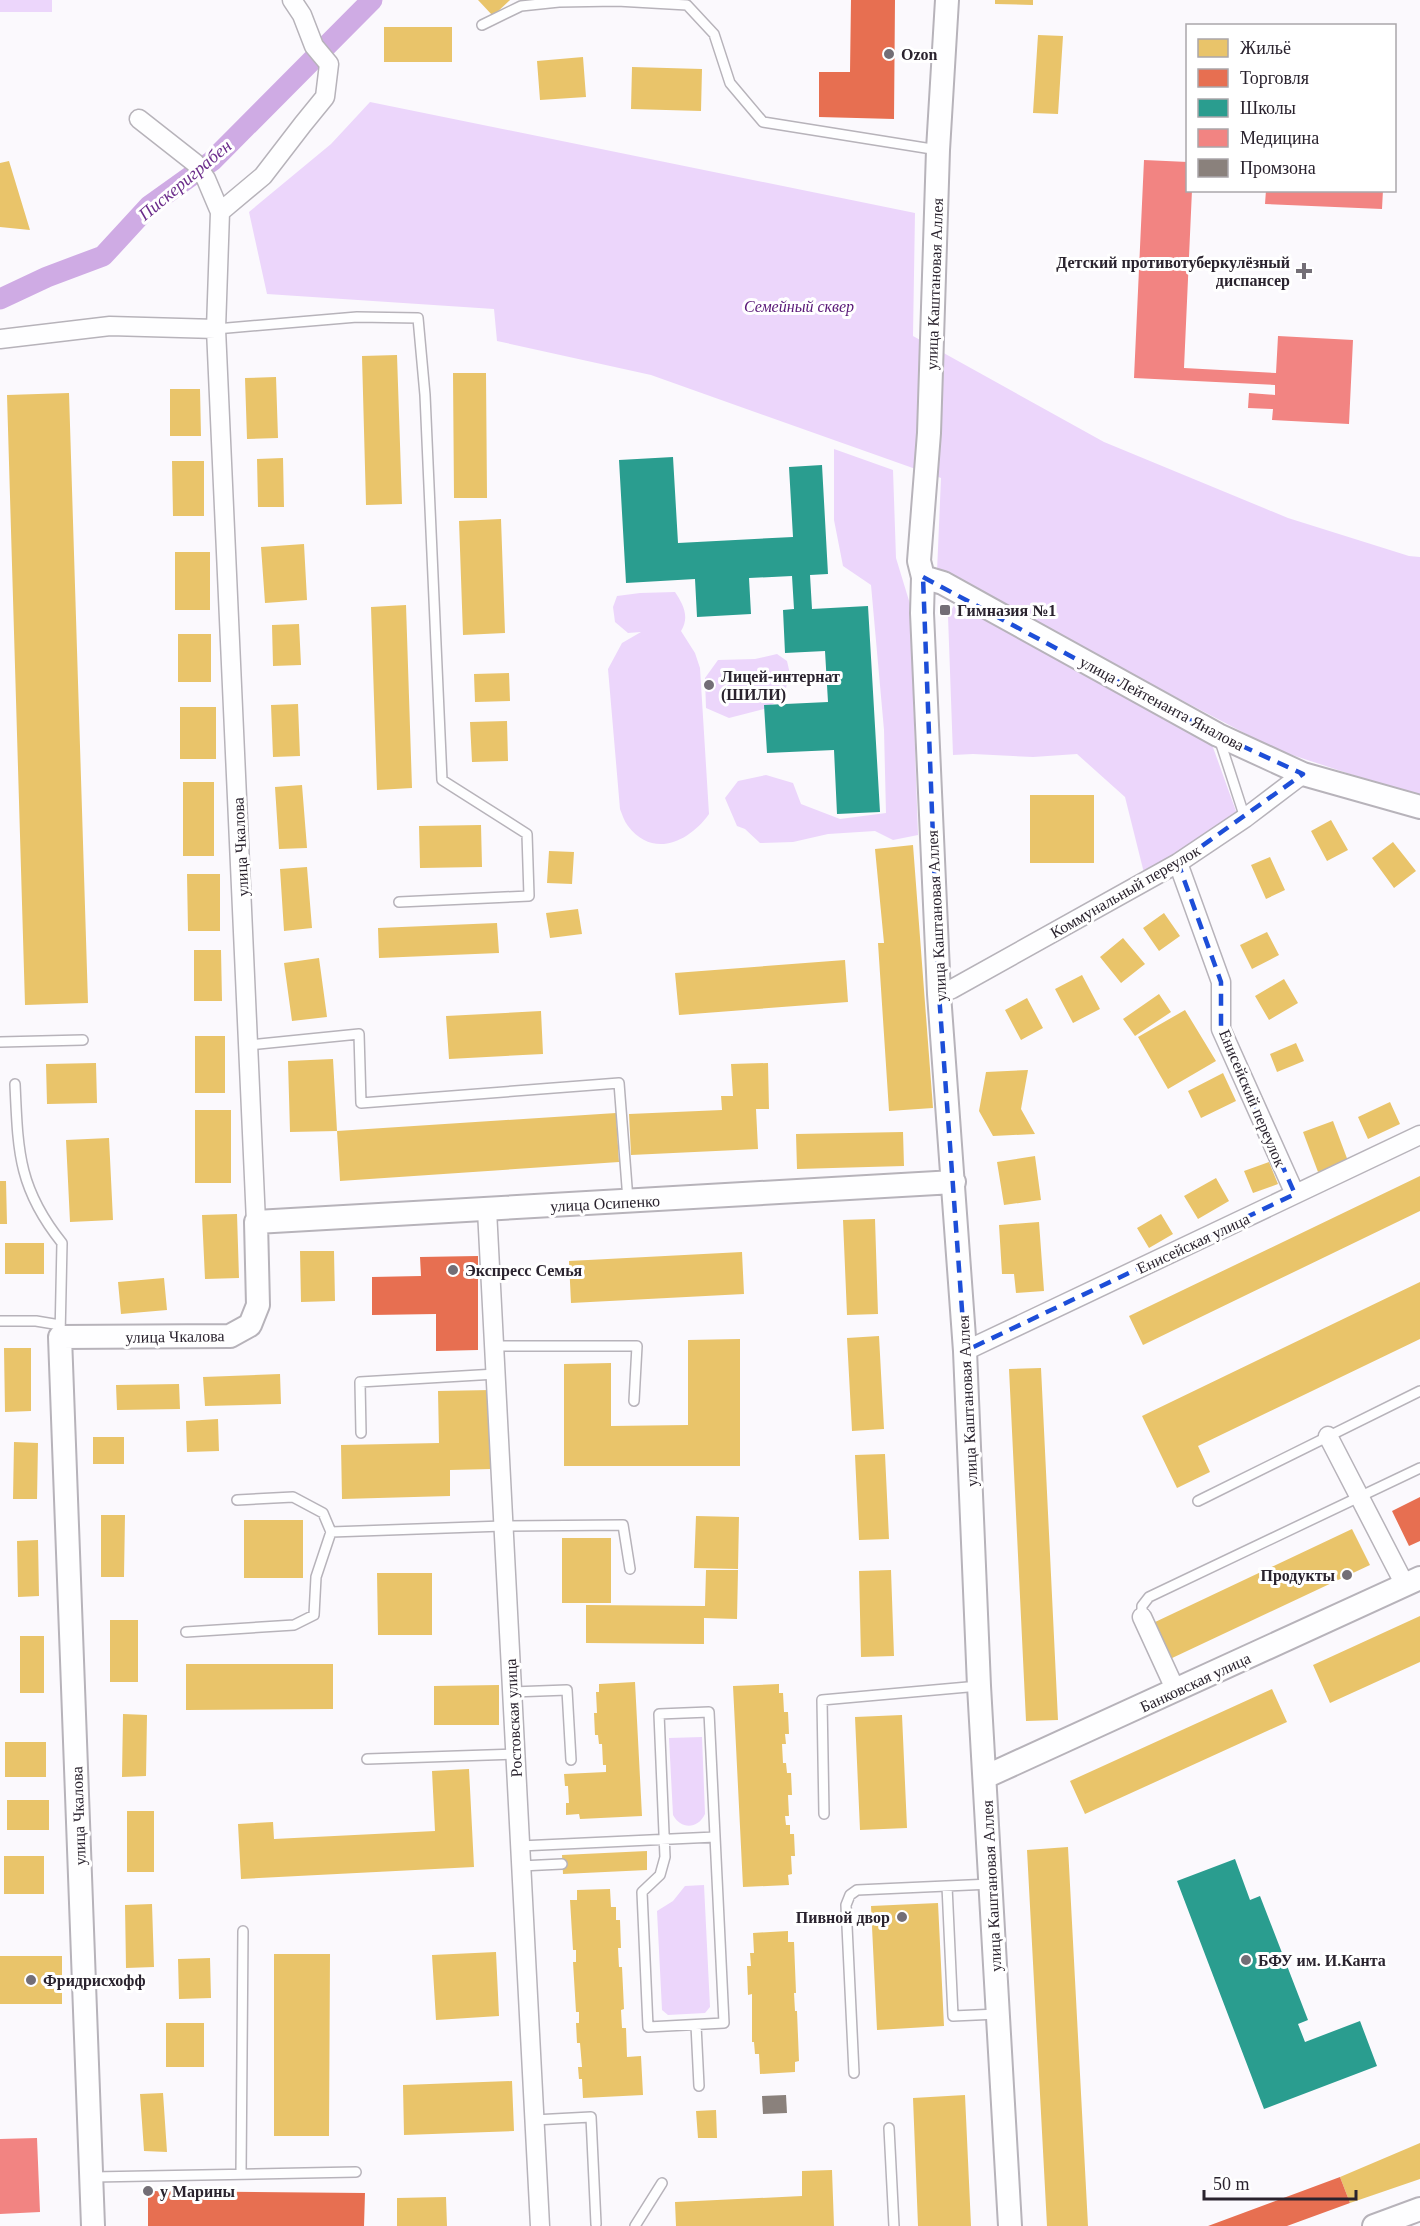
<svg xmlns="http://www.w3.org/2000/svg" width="1420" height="2226" font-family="'Times New Roman',serif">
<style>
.green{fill:#ecd6fb}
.homes{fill:#e9c46a}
.shops{fill:#e76f51}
.schools{fill:#2a9d8f}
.health{fill:#f28482}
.industry{fill:#8a817c}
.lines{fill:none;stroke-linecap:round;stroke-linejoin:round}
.canal{stroke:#cfabe4;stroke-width:21}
.service-casing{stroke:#b7b3ba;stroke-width:12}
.minor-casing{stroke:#b7b3ba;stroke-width:21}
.tertiary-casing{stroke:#b7b3ba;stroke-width:26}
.service{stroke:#fefeff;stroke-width:9}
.minor{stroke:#fefeff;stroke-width:18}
.tertiary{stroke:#fefeff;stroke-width:22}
.marked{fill:none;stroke:#1d4ed8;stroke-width:4.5;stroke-dasharray:12 8;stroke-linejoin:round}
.poi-dot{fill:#736e76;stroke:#fff;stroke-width:2}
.labels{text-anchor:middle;stroke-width:6;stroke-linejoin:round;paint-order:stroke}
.poi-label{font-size:16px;font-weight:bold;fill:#2a232e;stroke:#fff;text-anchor:start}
.street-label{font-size:16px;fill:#2a232e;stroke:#fff}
.park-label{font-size:16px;font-style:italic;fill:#581676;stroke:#fff}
.water-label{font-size:18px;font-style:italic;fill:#6b2c8b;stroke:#fff}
</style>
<rect width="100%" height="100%" fill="#fbf9fd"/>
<path class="green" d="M 0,0 L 52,0 L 52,12 L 0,12 Z
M 370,102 L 915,213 L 913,336 L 1104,442 L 1288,518 L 1409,556 L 1420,557 L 1420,797 L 1277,750 L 937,572 L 941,478 L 651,375 L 497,341 L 494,309 L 267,294 L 249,212 L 331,144 Z
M 834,449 L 893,470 L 896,558 L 910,604 L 918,835 L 893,840 L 875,831 L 828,834 L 793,842 L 760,843 L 745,829 L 737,826 L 725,798 L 738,781 L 766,775 L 793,783 L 801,804 L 840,819 L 886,813 L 884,730 L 871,585 L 843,566 L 834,520 Z
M 675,592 C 683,604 690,617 681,631 L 695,653 L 700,668 L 709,814 C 689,842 653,859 628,826 C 624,821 622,814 620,809 L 608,669 L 622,643 L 641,632 L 628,633 L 615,622 L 613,607 L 617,596 L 640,593 Z
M 956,602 L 1210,739 L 1237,814 L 1144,873 L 1125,797 L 1077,754 L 1033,757 L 973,754 L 953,755 L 948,616 Z
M 777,654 L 787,661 L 790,674 L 783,698 L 764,709 L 729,718 L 706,708 L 705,678 L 718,660 L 755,659 Z
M 702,1737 L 705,1814 C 698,1829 681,1830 673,1815 L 669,1738 Z
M 704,1885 L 710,2007 L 705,2013 L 668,2015 L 662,2010 L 657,1911 L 673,1901 L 685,1886 Z"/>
<path class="homes" d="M 478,0 L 510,0 L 493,16 Z
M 995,0 L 1033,0 L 1033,5 L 995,4 Z
M 384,27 L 452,27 L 452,62 L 384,62 Z
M 1038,35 L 1063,36 L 1058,114 L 1033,113 Z
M 583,57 L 586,97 L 540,100 L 537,61 Z
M 632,67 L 702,69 L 701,111 L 631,109 Z
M 9,161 L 30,230 L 0,227 L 0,163 Z
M 397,355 L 402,504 L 366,505 L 362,356 Z
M 453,373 L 486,373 L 487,498 L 454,498 Z
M 276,377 L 278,438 L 247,439 L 245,378 Z
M 170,389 L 200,389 L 201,436 L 170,436 Z
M 69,393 L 88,1003 L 25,1005 L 7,395 Z
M 283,458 L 284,507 L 258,507 L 257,459 Z
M 172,461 L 204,461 L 204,516 L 173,516 Z
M 501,519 L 505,633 L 463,635 L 459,521 Z
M 304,544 L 307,600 L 265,603 L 261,547 Z
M 175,552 L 210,552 L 210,610 L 175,610 Z
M 406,605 L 412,788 L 377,790 L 371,607 Z
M 299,624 L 301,665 L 273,666 L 272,625 Z
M 178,634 L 211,634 L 211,682 L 178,682 Z
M 509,673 L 510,701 L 475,702 L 474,674 Z
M 298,704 L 300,756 L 273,757 L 271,705 Z
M 180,707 L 216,707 L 216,759 L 180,759 Z
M 507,721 L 508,761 L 472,762 L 470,722 Z
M 183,782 L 214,782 L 214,856 L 183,856 Z
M 302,785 L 307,848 L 279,849 L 275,787 Z
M 1030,795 L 1094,795 L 1094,863 L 1030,863 Z
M 1331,820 L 1348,850 L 1327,861 L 1311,831 Z
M 481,825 L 482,867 L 420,868 L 419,826 Z
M 1393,842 L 1416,871 L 1394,888 L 1372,858 Z
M 913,845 L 933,1108 L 889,1111 L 878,943 L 884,943 L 875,849 Z
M 549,851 L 574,852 L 572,884 L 547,883 Z
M 1270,857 L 1285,890 L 1266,899 L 1251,865 Z
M 307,867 L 312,928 L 284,931 L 280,869 Z
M 187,874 L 220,874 L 220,931 L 188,931 Z
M 578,909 L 582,934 L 550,938 L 546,913 Z
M 1164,913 L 1180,936 L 1159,951 L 1143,928 Z
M 497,923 L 499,953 L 379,958 L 378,928 Z
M 1267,932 L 1279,955 L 1252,969 L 1240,945 Z
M 1123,938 L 1145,964 L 1121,983 L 1100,957 Z
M 194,950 L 221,950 L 222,1001 L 194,1001 Z
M 319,958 L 327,1017 L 292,1021 L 284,963 Z
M 845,960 L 848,1002 L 679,1015 L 675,973 Z
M 1082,975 L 1100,1009 L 1073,1023 L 1055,989 Z
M 1284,979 L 1298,1003 L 1269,1020 L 1255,996 Z
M 1159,994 L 1171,1012 L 1135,1036 L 1123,1019 Z
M 1027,998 L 1043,1028 L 1021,1040 L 1005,1010 Z
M 1185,1010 L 1216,1061 L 1168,1089 L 1138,1037 Z
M 541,1011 L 543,1054 L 449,1059 L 446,1016 Z
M 195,1036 L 225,1036 L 225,1093 L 195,1093 Z
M 1296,1043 L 1304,1061 L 1277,1072 L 1270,1054 Z
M 333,1059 L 337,1131 L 616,1113 L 619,1162 L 340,1181 L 337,1131 L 290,1132 L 288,1061 Z
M 96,1063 L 97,1103 L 47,1104 L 46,1064 Z
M 768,1063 L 769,1109 L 756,1109 L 758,1149 L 631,1155 L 629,1114 L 722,1110 L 721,1096 L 733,1096 L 731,1064 Z
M 1028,1070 L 1021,1109 L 1035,1134 L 993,1136 L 979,1111 L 986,1072 Z
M 1223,1073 L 1236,1101 L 1201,1118 L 1188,1091 Z
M 1390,1102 L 1400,1124 L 1368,1139 L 1358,1117 Z
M 195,1110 L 231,1110 L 231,1183 L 195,1183 Z
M 1333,1121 L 1348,1161 L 1318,1172 L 1303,1132 Z
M 903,1132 L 904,1166 L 797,1169 L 796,1134 Z
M 109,1138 L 113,1220 L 70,1222 L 66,1140 Z
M 1035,1156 L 1041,1200 L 1004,1205 L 997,1162 Z
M 1269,1162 L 1278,1184 L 1253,1193 L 1244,1171 Z
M 1420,1176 L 1420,1211 L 1143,1345 L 1129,1316 Z
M 1216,1178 L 1229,1201 L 1198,1219 L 1184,1196 Z
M 0,1181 L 6,1181 L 7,1224 L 0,1224 Z
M 237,1214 L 239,1278 L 205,1279 L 202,1215 Z
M 1161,1214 L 1173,1234 L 1149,1248 L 1137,1228 Z
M 875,1219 L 878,1314 L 847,1315 L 843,1220 Z
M 1039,1222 L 1044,1291 L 1016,1293 L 1014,1274 L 1002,1274 L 999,1225 Z
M 5,1243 L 44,1243 L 44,1274 L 5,1274 Z
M 300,1251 L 334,1251 L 335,1301 L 301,1302 Z
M 742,1252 L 744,1294 L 571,1303 L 569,1261 Z
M 164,1278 L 167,1310 L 121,1314 L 118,1282 Z
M 1420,1282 L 1420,1339 L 1198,1446 L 1210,1472 L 1177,1488 L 1142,1416 Z
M 879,1336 L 884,1429 L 852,1431 L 847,1338 Z
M 740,1339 L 740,1466 L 564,1466 L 564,1364 L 611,1363 L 611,1426 L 688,1425 L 688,1340 Z
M 4,1348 L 31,1348 L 31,1411 L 5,1412 Z
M 1041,1368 L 1058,1720 L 1026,1721 L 1009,1369 Z
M 280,1374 L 281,1404 L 205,1406 L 203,1377 Z
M 179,1384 L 180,1409 L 117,1410 L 116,1385 Z
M 491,1390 L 492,1469 L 450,1470 L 450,1496 L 342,1499 L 341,1445 L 439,1443 L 438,1391 Z
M 218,1419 L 219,1451 L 187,1452 L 186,1421 Z
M 93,1437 L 124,1437 L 124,1464 L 93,1464 Z
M 14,1442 L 38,1443 L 37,1499 L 13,1499 Z
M 885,1454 L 889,1539 L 859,1540 L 855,1455 Z
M 101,1515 L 125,1515 L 124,1577 L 101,1577 Z
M 696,1516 L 739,1517 L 738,1569 L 694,1568 Z
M 244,1520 L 303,1520 L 303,1578 L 244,1578 Z
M 1352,1529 L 1370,1565 L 1170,1659 L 1153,1623 Z
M 562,1538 L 611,1538 L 611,1603 L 562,1603 Z
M 38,1540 L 39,1596 L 18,1597 L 17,1541 Z
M 706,1570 L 738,1570 L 737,1619 L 704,1618 L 704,1644 L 586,1643 L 586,1605 L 705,1606 Z
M 891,1570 L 894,1656 L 861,1657 L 859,1571 Z
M 377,1573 L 432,1573 L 432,1635 L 378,1635 Z
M 1420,1616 L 1420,1662 L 1330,1703 L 1313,1665 Z
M 110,1620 L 138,1620 L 138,1682 L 110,1682 Z
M 20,1636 L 44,1636 L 44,1693 L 20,1693 Z
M 186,1664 L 333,1664 L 333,1709 L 186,1710 Z
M 635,1682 L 642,1816 L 580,1819 L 579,1814 L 566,1815 L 566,1803 L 569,1803 L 568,1786 L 565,1786 L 564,1774 L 606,1772 L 606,1765 L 603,1765 L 602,1744 L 599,1744 L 598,1735 L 595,1735 L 594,1713 L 597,1713 L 596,1692 L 599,1692 L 599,1684 Z
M 779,1684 L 779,1693 L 783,1693 L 784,1712 L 788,1712 L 789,1734 L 785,1734 L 786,1744 L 782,1744 L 783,1763 L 786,1763 L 787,1773 L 791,1773 L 792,1795 L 788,1795 L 789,1816 L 785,1816 L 786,1825 L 790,1825 L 790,1834 L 794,1834 L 795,1856 L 791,1856 L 792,1874 L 788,1875 L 789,1885 L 743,1887 L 733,1686 Z
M 499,1685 L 499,1725 L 434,1725 L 434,1686 Z
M 1272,1689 L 1287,1722 L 1085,1814 L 1070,1781 Z
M 123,1714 L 147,1715 L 146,1776 L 122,1777 Z
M 902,1715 L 907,1828 L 860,1830 L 855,1717 Z
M 5,1742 L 46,1742 L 46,1777 L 5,1777 Z
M 469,1769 L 474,1867 L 241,1879 L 238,1824 L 273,1822 L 274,1839 L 435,1831 L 432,1771 Z
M 7,1800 L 49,1800 L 49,1830 L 7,1830 Z
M 127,1811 L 154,1811 L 154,1872 L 127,1872 Z
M 1068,1847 L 1088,2226 L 1047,2226 L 1027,1850 Z
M 647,1851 L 647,1870 L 563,1874 L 562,1855 Z
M 4,1856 L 44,1856 L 44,1894 L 4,1894 Z
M 610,1889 L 611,1907 L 616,1907 L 616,1920 L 620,1920 L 621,1948 L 618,1948 L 619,1967 L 622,1967 L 624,2009 L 621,2010 L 622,2028 L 626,2028 L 627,2057 L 641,2056 L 643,2095 L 583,2098 L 582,2079 L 579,2079 L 578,2067 L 582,2067 L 580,2043 L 577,2043 L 576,2023 L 579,2023 L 579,2012 L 576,2012 L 573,1962 L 576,1962 L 576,1950 L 573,1950 L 570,1900 L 577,1900 L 577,1890 Z
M 938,1903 L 944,2026 L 877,2030 L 871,1906 Z
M 152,1904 L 154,1967 L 126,1968 L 125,1905 Z
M 788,1931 L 788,1942 L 794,1942 L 796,1993 L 794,1993 L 795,2011 L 797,2011 L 799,2061 L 795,2062 L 795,2072 L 760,2074 L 759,2054 L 755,2054 L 754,2042 L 752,2042 L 752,1994 L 748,1995 L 747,1966 L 751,1966 L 750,1953 L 754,1953 L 753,1933 Z
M 496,1952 L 499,2016 L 436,2020 L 432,1955 Z
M 274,1954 L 330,1954 L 329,2136 L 274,2136 Z
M 0,1956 L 62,1956 L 62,2004 L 0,2004 Z
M 210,1958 L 211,1998 L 179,1999 L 178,1959 Z
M 166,2023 L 204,2023 L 204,2067 L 166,2067 Z
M 512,2081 L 514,2131 L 404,2135 L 403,2085 Z
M 163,2093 L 167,2152 L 144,2151 L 140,2094 Z
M 965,2095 L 971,2226 L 918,2226 L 913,2098 Z
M 716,2110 L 717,2138 L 698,2138 L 696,2111 Z
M 1420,2143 L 1420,2179 L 1350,2203 L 1340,2177 Z
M 832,2170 L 834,2226 L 676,2226 L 675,2202 L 802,2196 L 802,2171 Z
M 446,2197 L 447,2226 L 397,2226 L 397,2198 Z"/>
<path class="shops" d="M 851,0 L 895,0 L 894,119 L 819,117 L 819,72 L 850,72 Z
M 478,1256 L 478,1350 L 436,1351 L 436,1314 L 372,1315 L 372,1277 L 421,1276 L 420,1257 Z
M 1420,1497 L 1420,1541 L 1409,1546 L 1392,1511 Z
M 1340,2177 L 1350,2203 L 1287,2226 L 1208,2226 Z
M 148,2191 L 365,2193 L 364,2226 L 148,2226 Z"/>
<path class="schools" d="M 673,457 L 678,543 L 793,537 L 789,467 L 822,465 L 828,574 L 810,575 L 812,609 L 868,606 L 880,812 L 837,814 L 834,750 L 767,753 L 764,705 L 828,702 L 825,651 L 785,653 L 783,610 L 794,609 L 792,576 L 749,578 L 751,614 L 697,617 L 695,579 L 626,583 L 619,460 Z
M 1235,1859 L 1250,1900 L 1260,1896 L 1308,2020 L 1298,2024 L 1305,2042 L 1360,2021 L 1377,2066 L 1264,2109 L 1177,1881 Z"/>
<path class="health" d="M 1144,160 L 1188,162 L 1188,190 L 1192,190 L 1184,368 L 1276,373 L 1278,336 L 1353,340 L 1349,424 L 1272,420 L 1273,409 L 1248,408 L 1249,393 L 1275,395 L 1275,385 L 1134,378 Z
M 1266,190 L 1383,190 L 1382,209 L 1265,204 Z
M 37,2138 L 40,2212 L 0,2214 L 0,2139 Z"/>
<path class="industry" d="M 786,2095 L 787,2113 L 763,2114 L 762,2096 Z"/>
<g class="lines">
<path class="canal" d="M 0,299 L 47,277 L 103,256 L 149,206 L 212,161 L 372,0"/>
<g class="service-casing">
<path id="service" d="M 482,25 L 521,6 L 559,2 L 617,1 L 687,5 L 714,34 L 730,83 L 763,122 L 938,150
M 216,329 L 357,317 L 418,318 L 425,395 L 442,780 L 527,834 L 529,896 L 399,902
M 1219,738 L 1245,818
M 0,1042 L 83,1040
M 248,1045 L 359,1034 L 361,1103 L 619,1083 L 628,1200
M 15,1084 C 18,1151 18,1188 62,1243 L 60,1337
M 0,1321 L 36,1321 L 60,1325
M 494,1346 L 637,1346 L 634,1401
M 361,1433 L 360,1382 L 496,1374
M 237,1500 L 293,1497 L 323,1513 L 331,1532 L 503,1526 L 623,1525 L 630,1569
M 1198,1501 L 1420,1391
M 1142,1617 L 1142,1606 L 1149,1597 L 1420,1468
M 186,1632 L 294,1625 L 314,1615 L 316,1577 L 331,1532
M 512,1692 L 567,1690 L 571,1760
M 709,1712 L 724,2023 L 648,2027 L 642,1892 L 660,1875 L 665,1857 L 659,1714 Z
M 367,1759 L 515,1754
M 824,1814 L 822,1700 L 979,1686
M 520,1846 L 715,1837
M 521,1866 L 562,1864
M 947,1886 L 953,2016 L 998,2014
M 696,2025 L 699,2086
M 854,2073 L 846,1905 L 850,1895 L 857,1890 L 991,1884
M 534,2120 L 591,2117 L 596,2224
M 889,2128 L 894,2226
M 241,2174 L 243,1931
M 93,2177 L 356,2172
M 635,2226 L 662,2183"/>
</g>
<g class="minor-casing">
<path id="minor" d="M 139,119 L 195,163 L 206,179 L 220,212 L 216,329 L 256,1222
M 220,212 L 263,176 L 303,124 L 325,97 L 329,64 L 314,46 L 302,15 L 292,0
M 0,339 L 110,326 L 216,329
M 1178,863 L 1221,982 L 1221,1029 L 1295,1194
M 939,994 L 952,989 L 1178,863 L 1245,818 L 1303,774
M 487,1210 L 540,2226
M 965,1351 L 1420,1135
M 1328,1436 L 1405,1585
M 1142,1617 L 1176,1691"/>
</g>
<g class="tertiary-casing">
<path id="tertiary" d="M 947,0 L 938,150 L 929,433 L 919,561 L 923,577 L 922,613 L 939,994 L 965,1351 L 979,1686 L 1010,2226
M 923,577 L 943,583 L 1218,735 L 1303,774 L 1420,807
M 985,1777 L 1420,1578
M 93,2226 L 60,1337 L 230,1336 L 250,1325 L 258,1305 L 256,1222 L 954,1182
M 1374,2226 L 1420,2209"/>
</g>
<use href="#service" class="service"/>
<use href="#minor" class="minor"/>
<use href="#tertiary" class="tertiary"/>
</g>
<path class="marked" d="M 923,577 L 1218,735 L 1303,774 L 1178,863 L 1221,982 L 1221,1029 L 1295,1194 L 965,1351 L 939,994 Z"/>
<g class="poi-dot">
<circle cx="889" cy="54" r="6"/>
<path d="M1301 262h6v6h6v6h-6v6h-6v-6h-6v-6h6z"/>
<rect x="939" y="604" width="12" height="12" rx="3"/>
<circle cx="709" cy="685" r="6"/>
<circle cx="453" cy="1270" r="6"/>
<circle cx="1347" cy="1575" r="6"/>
<circle cx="902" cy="1917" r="6"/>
<circle cx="1246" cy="1960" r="6"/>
<circle cx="31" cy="1980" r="6"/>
<circle cx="148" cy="2191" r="6"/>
</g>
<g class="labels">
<g class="poi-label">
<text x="901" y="60">Ozon</text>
<text x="1290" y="268" text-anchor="end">Детский противотуберкулёзный<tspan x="1290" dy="18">диспансер</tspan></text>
<text x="957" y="616">Гимназия №1</text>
<text x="721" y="682">Лицей-интернат<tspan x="721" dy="18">(ШИЛИ)</tspan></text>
<text x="465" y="1276">Экспресс Семья</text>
<text x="1335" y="1581" text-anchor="end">Продукты</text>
<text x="890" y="1923" text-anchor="end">Пивной двор</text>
<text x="1258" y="1966">БФУ им. И.Канта</text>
<text x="43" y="1986">Фридрисхофф</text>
<text x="160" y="2197">у Марины</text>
</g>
<g class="street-label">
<text transform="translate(934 284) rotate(-88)" y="6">улица Каштановая Аллея</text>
<text transform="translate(1162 703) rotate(28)" y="6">улица Лейтенанта Яналова</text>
<text transform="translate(240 847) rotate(-93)" y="6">улица Чкалова</text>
<text transform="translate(1125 891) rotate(-30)" y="6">Коммунальный переулок</text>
<text transform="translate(936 916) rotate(-93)" y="6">улица Каштановая Аллея</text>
<text transform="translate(1253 1098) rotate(67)" y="6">Енисейский переулок</text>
<text transform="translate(605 1203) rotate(-3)" y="6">улица Осипенко</text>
<text transform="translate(1193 1243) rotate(-25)" y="6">Енисейская улица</text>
<text transform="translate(175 1336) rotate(-1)" y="6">улица Чкалова</text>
<text transform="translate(967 1401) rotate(-93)" y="6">улица Каштановая Аллея</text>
<text transform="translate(1195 1682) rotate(-25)" y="6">Банковская улица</text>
<text transform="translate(513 1718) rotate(-93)" y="6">Ростовская улица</text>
<text transform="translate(78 1816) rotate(-92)" y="6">улица Чкалова</text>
<text transform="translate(991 1886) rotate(-93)" y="6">улица Каштановая Аллея</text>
</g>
<g class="park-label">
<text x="799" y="312">Семейный сквер</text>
</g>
<g class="water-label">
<text transform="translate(185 180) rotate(-40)" y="6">Пискериграбен</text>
</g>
</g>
<rect x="1186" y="24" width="210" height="168" fill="#ffffff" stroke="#aaa7ab" stroke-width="1.5"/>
<rect x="1198" y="39" width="30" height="18" fill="#e9c46a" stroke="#aaa7ab" stroke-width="1.5"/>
<text x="1240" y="54" font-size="18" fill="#2a232e">Жильё</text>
<rect x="1198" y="69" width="30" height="18" fill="#e76f51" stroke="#aaa7ab" stroke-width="1.5"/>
<text x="1240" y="84" font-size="18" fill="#2a232e">Торговля</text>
<rect x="1198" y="99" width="30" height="18" fill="#2a9d8f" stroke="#aaa7ab" stroke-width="1.5"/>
<text x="1240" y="114" font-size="18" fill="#2a232e">Школы</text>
<rect x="1198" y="129" width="30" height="18" fill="#f28482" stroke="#aaa7ab" stroke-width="1.5"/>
<text x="1240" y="144" font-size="18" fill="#2a232e">Медицина</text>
<rect x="1198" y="159" width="30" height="18" fill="#8a817c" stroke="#aaa7ab" stroke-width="1.5"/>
<text x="1240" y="174" font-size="18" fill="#2a232e">Промзона</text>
<path d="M1204 2190v9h152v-9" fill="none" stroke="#2a232e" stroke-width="3"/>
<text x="1213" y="2190" font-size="18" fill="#2a232e" stroke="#ffffff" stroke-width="4.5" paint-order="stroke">50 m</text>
</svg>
